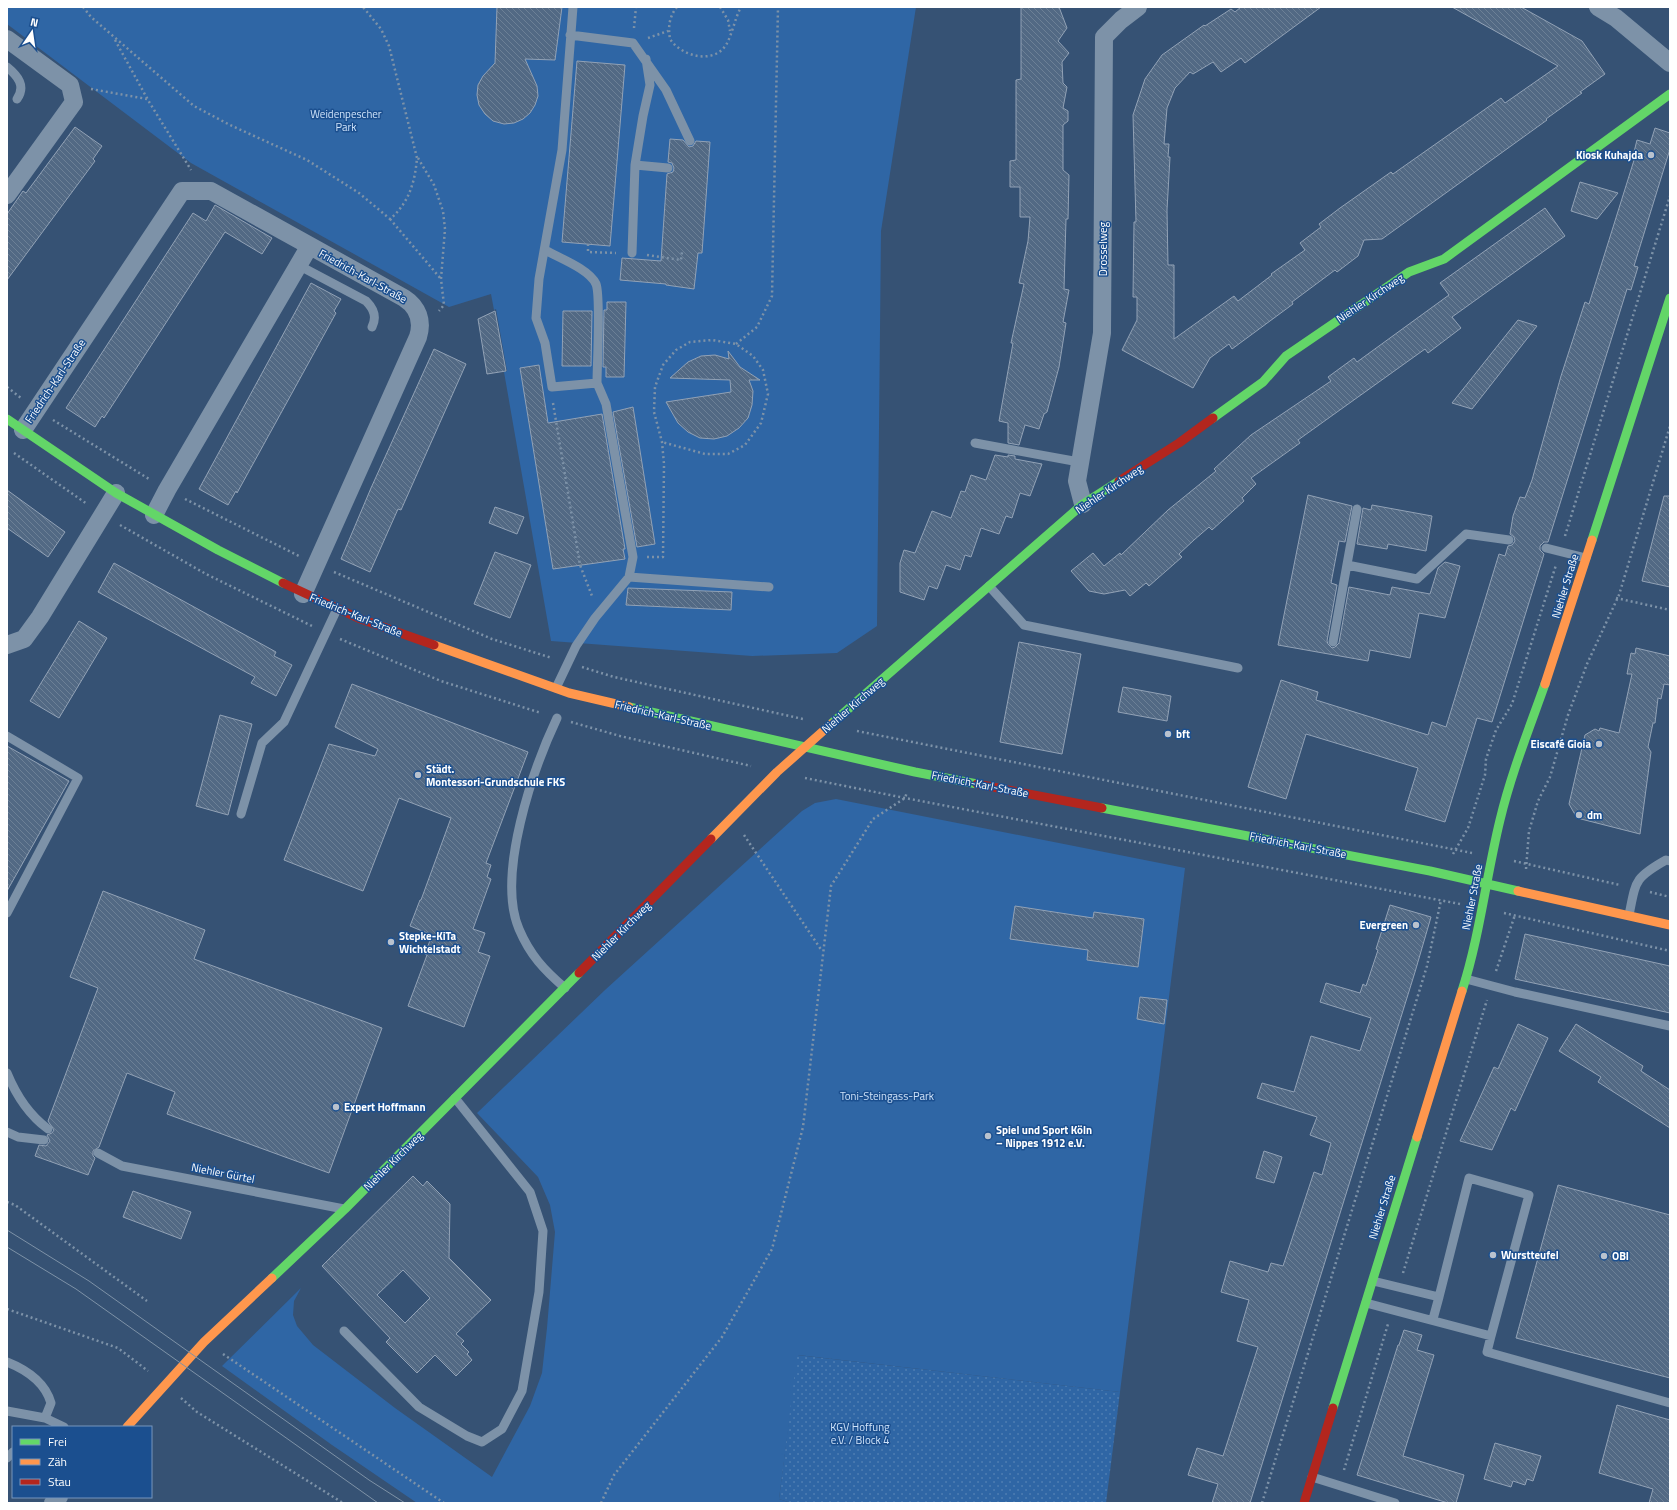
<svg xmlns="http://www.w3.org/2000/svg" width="1677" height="1510" font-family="'Titillium Web',sans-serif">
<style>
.green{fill:#2f66a5}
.garden{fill:url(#garden-dots)}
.building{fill:url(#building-back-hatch);stroke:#92a2b6;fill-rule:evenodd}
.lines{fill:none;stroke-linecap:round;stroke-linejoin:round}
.path{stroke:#7d92a8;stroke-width:2.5;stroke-dasharray:2 3;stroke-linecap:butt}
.lane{stroke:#7d92a8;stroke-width:9}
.street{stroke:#7d92a8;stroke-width:18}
.fast{stroke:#63d668;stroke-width:9}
.slow{stroke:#ff974d;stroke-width:9}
.jam{stroke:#b3261e;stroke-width:9}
.tram{stroke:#7e92a7;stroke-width:1}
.poi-dot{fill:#b9c2ce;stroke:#1b4f8f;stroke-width:1.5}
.labels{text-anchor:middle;stroke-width:3;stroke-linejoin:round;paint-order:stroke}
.park-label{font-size:11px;fill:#cfe3fa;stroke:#1b4f8f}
.poi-label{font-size:11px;font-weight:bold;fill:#fff;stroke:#1b4f8f;text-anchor:start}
.street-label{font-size:11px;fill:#fff;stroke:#1b4f8f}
</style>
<defs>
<pattern id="garden-dots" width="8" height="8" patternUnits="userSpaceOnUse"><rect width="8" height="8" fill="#2f66a5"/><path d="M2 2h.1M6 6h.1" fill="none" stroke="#4e7db2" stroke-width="1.8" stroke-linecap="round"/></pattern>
<pattern id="building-back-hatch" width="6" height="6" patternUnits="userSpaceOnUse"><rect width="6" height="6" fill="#526984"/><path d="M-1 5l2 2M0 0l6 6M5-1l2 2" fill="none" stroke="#6c8096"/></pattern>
</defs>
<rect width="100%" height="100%" fill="#365274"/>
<path class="green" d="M 7,7 L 916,7 L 881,231 L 877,626 L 837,653 L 752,656 L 551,641 L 504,372 L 507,371 L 496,309 L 494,310 L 491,294 L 449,307 L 191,163 L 7,24 Z
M 836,799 L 1185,868 L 1120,1392 L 798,1355 L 779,1499 L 791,1503 L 417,1503 L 332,1445 L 222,1366 L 301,1288 L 294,1301 L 293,1315 L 297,1326 L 313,1345 L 395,1408 L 492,1477 L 530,1406 L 542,1373 L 547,1328 L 555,1232 L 550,1205 L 538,1177 L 477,1113 L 605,990 L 802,811 L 815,803 Z"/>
<path class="garden" d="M 797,1355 L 1120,1392 L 1106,1503 L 791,1503 L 779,1499 Z"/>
<path class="building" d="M 497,7 L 562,7 L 555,60 L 525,59 L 537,86 L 538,96 L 535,105 L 530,113 L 523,119 L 514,123 L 504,124 L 493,121 L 485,114 L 479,105 L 477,95 L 478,85 L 483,76 L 495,63 Z
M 1021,7 L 1059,7 L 1067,28 L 1058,41 L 1069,53 L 1062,62 L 1063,83 L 1067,87 L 1063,108 L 1068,111 L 1068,121 L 1063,125 L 1063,170 L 1069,175 L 1068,219 L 1066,219 L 1064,289 L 1069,290 L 1063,322 L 1066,323 L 1059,367 L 1047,412 L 1044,414 L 1039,429 L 1025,425 L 1019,445 L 1008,443 L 1008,423 L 999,421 L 1013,343 L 1011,343 L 1024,284 L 1019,283 L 1028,241 L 1030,217 L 1020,217 L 1020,187 L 1010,187 L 1010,161 L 1016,160 L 1016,80 L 1021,79 Z
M 1241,7 L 1321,7 L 1245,63 L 1241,58 L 1221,72 L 1213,62 L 1193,74 L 1190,72 L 1175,88 L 1167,108 L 1164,144 L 1169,144 L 1168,157 L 1170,157 L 1167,210 L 1168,265 L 1174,265 L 1174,339 L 1234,296 L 1238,301 L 1272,275 L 1271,274 L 1305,250 L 1300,243 L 1321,227 L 1319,224 L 1340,208 L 1391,172 L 1393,174 L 1501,98 L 1505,103 L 1558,66 L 1452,7 L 1521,7 L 1582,41 L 1605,74 L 1580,92 L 1582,93 L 1546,119 L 1547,120 L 1382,239 L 1364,240 L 1358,256 L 1337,272 L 1335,270 L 1292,302 L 1293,304 L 1232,349 L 1229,344 L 1210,358 L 1193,388 L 1122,350 L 1137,320 L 1137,297 L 1133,297 L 1134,222 L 1136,222 L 1133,115 L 1145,79 L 1162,55 L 1204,25 L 1205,26 L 1231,9 L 1235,12 Z
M 577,61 L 625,65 L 610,246 L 562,242 Z
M 75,127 L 102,146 L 93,159 L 95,161 L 7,280 L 7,214 L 23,191 L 26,193 Z
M 1655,128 L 1670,133 L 1670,149 L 1634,266 L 1638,267 L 1631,290 L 1627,289 L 1548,542 L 1544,542 L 1540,546 L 1540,550 L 1544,554 L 1492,722 L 1477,718 L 1445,822 L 1405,810 L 1418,768 L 1306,734 L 1286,799 L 1248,787 L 1281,680 L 1318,692 L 1316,700 L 1428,735 L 1432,722 L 1446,727 L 1499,554 L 1505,556 L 1508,546 L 1512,545 L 1515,541 L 1514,537 L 1510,534 L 1513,516 L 1520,497 L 1525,498 L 1532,480 L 1561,376 L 1585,302 L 1589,304 L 1635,157 L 1633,156 L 1637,140 L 1650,144 Z
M 670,139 L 683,140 L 689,147 L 693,146 L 696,141 L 710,142 L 702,253 L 698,253 L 694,289 L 666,285 L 666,284 L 620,280 L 622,258 L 661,261 L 667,174 L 673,172 L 674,168 L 672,163 L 668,162 Z
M 1580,182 L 1618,193 L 1597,219 L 1571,211 Z
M 215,205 L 272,238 L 262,254 L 225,232 L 104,418 L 102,416 L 95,427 L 66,408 L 193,213 L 206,221 Z
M 1545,208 L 1565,236 L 1452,317 L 1461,328 L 1428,353 L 1425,349 L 1298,440 L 1300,443 L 1251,478 L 1256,484 L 1242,498 L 1244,501 L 1212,530 L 1209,527 L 1194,540 L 1179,554 L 1182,557 L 1149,586 L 1146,583 L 1130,596 L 1125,590 L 1104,594 L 1089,591 L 1071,571 L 1093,553 L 1104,566 L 1120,553 L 1121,555 L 1168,510 L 1216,471 L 1214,469 L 1251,435 L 1331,381 L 1328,377 L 1354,358 L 1357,362 L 1449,295 L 1440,283 Z
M 311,283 L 341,299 L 334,311 L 336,313 L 237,493 L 236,491 L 228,505 L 199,489 Z
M 607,302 L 626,302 L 624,377 L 606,377 L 606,367 L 603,367 L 604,310 L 607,310 Z
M 495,311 L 506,371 L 487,374 L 478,319 Z
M 563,311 L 592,311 L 591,366 L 562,366 Z
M 1518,320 L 1537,326 L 1472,409 L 1452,403 Z
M 434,349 L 466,364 L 401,510 L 398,509 L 370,572 L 341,559 L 371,488 Z
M 728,351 L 740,367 L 760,380 L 749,380 L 753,391 L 752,405 L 748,418 L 739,428 L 727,436 L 714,439 L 700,438 L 688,432 L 678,423 L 666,402 L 731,392 L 730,380 L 670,378 L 688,362 L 701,356 L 715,355 L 729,359 Z
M 539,365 L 548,423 L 602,414 L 625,549 L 623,549 L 625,559 L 553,569 L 520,368 Z
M 633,407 L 655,544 L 637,547 L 613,412 Z
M 995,455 L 1008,457 L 1008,455 L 1015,456 L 1015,459 L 1042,464 L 1030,496 L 1020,493 L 1012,518 L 1006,516 L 999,534 L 981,528 L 971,557 L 965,555 L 960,570 L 946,565 L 937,589 L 929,586 L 924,600 L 900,592 L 900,563 L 904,550 L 915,553 L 932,511 L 951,518 L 961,491 L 965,492 L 971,475 L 986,480 Z
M 7,490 L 65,532 L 48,557 L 7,528 Z
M 1308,495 L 1352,506 L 1345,542 L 1339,541 L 1331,583 L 1337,585 L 1327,641 L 1328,644 L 1332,648 L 1335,647 L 1339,643 L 1349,587 L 1390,595 L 1392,587 L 1430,594 L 1438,568 L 1445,562 L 1460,566 L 1445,618 L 1419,613 L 1410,658 L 1370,650 L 1368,661 L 1278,645 Z
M 1664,496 L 1670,496 L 1670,587 L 1642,581 Z
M 1372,505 L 1432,516 L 1426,551 L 1388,544 L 1387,549 L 1357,544 L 1363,508 L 1371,510 Z
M 495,507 L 524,517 L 517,534 L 489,523 Z
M 495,552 L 531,565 L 510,618 L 474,604 Z
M 114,563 L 276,652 L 274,656 L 292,665 L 276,696 L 251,683 L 255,677 L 98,592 Z
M 628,588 L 732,592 L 731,610 L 626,605 Z
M 79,621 L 107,638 L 59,718 L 30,701 Z
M 1019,642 L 1081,654 L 1062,754 L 1000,742 Z
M 1636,648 L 1670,656 L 1670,685 L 1664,684 L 1661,699 L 1658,698 L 1655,723 L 1653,723 L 1648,747 L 1651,752 L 1640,834 L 1577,818 L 1569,804 L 1585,735 L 1595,729 L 1599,731 L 1600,728 L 1619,733 L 1632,674 L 1627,674 L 1631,653 L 1635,654 Z
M 352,684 L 528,752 L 486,863 L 491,865 L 487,877 L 491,879 L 473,929 L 485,933 L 478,952 L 490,956 L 464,1027 L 408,1006 L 427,955 L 425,954 L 432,935 L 410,926 L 420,900 L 421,900 L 451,818 L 399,798 L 363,891 L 284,860 L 329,744 L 375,756 L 378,749 L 335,727 Z
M 1123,687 L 1171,696 L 1167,721 L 1118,712 Z
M 220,715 L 252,724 L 228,815 L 196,806 Z
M 7,746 L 69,781 L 7,891 Z
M 103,891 L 205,930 L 194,959 L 382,1028 L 329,1173 L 167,1114 L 175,1092 L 127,1073 L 99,1147 L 93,1151 L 93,1156 L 95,1158 L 88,1175 L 35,1156 L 39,1145 L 46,1146 L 50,1141 L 47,1135 L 52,1133 L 54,1130 L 48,1121 L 98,988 L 70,977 Z
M 1390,905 L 1431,917 L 1415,972 L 1250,1503 L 1212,1503 L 1218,1484 L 1188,1475 L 1197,1448 L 1223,1456 L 1258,1347 L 1237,1341 L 1249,1300 L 1221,1292 L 1230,1261 L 1268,1272 L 1271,1263 L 1283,1266 L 1314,1172 L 1322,1175 L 1331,1143 L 1310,1135 L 1317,1117 L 1257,1098 L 1262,1083 L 1294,1092 L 1311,1036 L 1360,1051 L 1371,1018 L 1320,1002 L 1326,983 L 1360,993 L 1363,984 L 1366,986 L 1378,950 L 1376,949 Z
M 1015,906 L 1093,918 L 1094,912 L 1144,919 L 1138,967 L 1087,960 L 1088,950 L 1010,939 Z
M 1525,934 L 1670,966 L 1670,1013 L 1515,979 Z
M 1140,997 L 1167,1000 L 1164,1024 L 1137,1019 Z
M 1518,1024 L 1548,1038 L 1515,1111 L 1511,1108 L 1492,1150 L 1460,1141 L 1494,1067 L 1498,1069 Z
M 1576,1024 L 1643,1066 L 1641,1071 L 1670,1090 L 1670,1128 L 1598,1082 L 1601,1077 L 1559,1051 Z
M 1264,1151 L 1282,1157 L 1274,1183 L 1256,1178 Z
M 413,1176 L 423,1186 L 427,1181 L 450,1204 L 449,1258 L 491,1300 L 456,1334 L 464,1341 L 461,1344 L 469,1352 L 467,1354 L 472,1360 L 456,1376 L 435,1355 L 417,1373 L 386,1342 L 390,1338 L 322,1266 ZM 403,1270 L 430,1298 L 405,1323 L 377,1295 Z
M 1558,1185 L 1670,1215 L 1670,1378 L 1516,1338 Z
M 133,1191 L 191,1212 L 181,1239 L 123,1217 Z
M 1404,1330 L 1422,1335 L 1417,1350 L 1434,1355 L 1403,1456 L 1464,1475 L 1456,1503 L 1448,1503 L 1357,1475 L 1398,1345 L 1399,1345 Z
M 1617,1405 L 1670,1420 L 1670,1503 L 1649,1503 L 1653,1489 L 1599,1473 Z
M 1495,1443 L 1541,1456 L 1533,1481 L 1527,1479 L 1525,1485 L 1513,1481 L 1511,1487 L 1484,1479 Z"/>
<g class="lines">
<path class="path" d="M 83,7 L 91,17 L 194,106 L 230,125 L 307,160 L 359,193 L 390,219 C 409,203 415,182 417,158 L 389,46 L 381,29 L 363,7
M 677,7 C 669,17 668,27 670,39 C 681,56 713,65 726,45 C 732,35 735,18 741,7
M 720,7 L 728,20 L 730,31
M 634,28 L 636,7
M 648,38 L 668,31
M 115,40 L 148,100 L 191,170
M 91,89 L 147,99
M 418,158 L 434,185 L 443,211 L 445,229 L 441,279 L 444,305 L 439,311
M 390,219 L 441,279
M 588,244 L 588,252 L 616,253
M 647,255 L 681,260 L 682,252
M 736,344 L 757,327 L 772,296 L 778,7
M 7,387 L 21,398
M 553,403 L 580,565 L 592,596
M 53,420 L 149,479
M 14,453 L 87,504
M 185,499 L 299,556
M 120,525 L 206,574 L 312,626
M 1565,536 L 1670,196
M 647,557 L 663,557 L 664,464 L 662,442 L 654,412 L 655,387 L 663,365 L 676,350 L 690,342 L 712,340 L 736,344 L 753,356 L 763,370 L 768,394 L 761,423 L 745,445 L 728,454 L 705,454 L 662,442
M 334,572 L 492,639 L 552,658
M 1616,598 L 1670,610
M 340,639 L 441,681 L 541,713
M 582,667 L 614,677 L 803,719
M 571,722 L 620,736 L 751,766
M 857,731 L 1472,853
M 805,778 L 905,798 L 1460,904
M 744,835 L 822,951
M 1453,854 L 1468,828 L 1485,775 L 1486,759 L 1496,730 L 1512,704 L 1556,565
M 1514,861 L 1620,885
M 1526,869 L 1529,831 L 1538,801 L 1550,777 L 1568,715 L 1587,664 L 1619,595 L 1670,426
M 1650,892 L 1670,897
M 1504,913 L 1670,951
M 1496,971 L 1515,915
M 7,1202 L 15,1205 L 147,1301
M 1403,1273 L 1487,1000
M 7,1309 L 118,1348 L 148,1371
M 223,1354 L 444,1503
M 181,1398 L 197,1412 L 343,1503
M 1344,1470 L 1388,1324
M 601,1503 L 614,1475 L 722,1337 L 772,1249 L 803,1127 L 831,886 L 873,819 L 905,798 L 907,792
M 1262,1503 L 1427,966 L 1441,900"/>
<path class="lane" d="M 570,35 L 633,43 L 666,90 L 690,141
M 7,67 C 18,76 26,86 17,99
M 635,165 L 668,168
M 545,250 C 559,258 589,269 596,284 C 601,296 597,366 597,383 L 552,387 L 545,343 L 536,318 L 539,279 L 562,150 L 573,7
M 632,253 L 635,165 L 643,116 L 650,85 L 646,59
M 298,265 L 366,301 C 374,309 377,317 372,327
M 975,443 L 1079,462
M 1546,548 L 1586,558
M 1347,565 L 1417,579 L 1466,534 L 1509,540
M 629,577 L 769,587
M 989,586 L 1024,625 L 1238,668
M 1333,642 L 1357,509
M 556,688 L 576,646 L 595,618 L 629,577 L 633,557 L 606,404 L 597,383
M 557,718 C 533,769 496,875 519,929 C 530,955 544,970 565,988
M 7,736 L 78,778 L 7,913
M 241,814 L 262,743 L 284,722 L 337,609
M 1629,915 C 1636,881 1634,878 1666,860 L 1670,861
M 1466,979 L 1515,992 L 1670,1026
M 7,1073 C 16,1095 29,1115 48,1129
M 7,1132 L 18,1137 L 44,1140
M 98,1153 L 122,1166 L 344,1209
M 1366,1303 L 1491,1336 L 1529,1195 L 1469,1178 L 1439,1297 L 1373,1281
M 1433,1319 L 1439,1297
M 344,1331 L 419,1407 L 467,1436 L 482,1442 L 502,1429 L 522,1391 L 539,1292 L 543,1231 L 530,1192 L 455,1098
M 1491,1336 L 1487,1352 L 1670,1403
M 7,1362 C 27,1370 45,1382 51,1403 L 45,1418
M 7,1411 L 45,1418 L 64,1427
M 7,1458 L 13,1452
M 1312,1477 L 1395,1503"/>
<path class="street" d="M 1598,7 L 1616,18 L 1670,63
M 7,39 L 70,85 L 74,102 L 7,195
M 23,430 L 182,191 L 211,191 L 404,298 C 418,307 423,321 418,337 L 303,594
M 1083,504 L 1077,481 L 1102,333 L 1104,37 L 1121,20 L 1138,7
M 154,515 L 167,490 L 309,247
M 7,645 L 24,639 L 40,617 L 116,493
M 53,1503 L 59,1497"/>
<path class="fast" d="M 1213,418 L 1263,382 L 1286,356 L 1409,272 L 1444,259 L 1670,94
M 7,419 L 116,493 L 218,550 L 283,583
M 1592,540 L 1670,298
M 629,707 L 915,772 L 977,784
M 831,724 L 1083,504 L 1119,481
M 1102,808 L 1430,871 L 1518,891
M 1462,991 C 1480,935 1486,877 1500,820 C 1511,774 1529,729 1545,684
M 272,1278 L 345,1209 L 579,973
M 1333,1408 L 1417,1137"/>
<path class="slow" d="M 434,645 L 569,693 L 629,707
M 1545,684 L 1592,540
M 711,839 L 777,772 L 831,724
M 1518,891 L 1670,925
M 1417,1137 L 1462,991
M 127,1427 L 204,1342 L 272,1278"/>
<path class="jam" d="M 1119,481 L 1179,443 L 1213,418
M 283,583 L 358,618 L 434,645
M 977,784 L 1102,808
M 579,973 L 711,839
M 1304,1503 L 1333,1408"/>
<path class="tram" d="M 7,1230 L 89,1281 L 369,1480 L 405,1503
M 7,1247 L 76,1289 L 378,1503"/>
</g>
<g class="poi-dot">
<circle cx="1651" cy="155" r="4"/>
<circle cx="1168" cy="734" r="4"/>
<circle cx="1599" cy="744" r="4"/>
<circle cx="418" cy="775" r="4"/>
<circle cx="1579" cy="815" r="4"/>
<circle cx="1416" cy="925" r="4"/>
<circle cx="391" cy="942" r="4"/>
<circle cx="336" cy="1107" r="4"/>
<circle cx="988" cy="1136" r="4"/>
<circle cx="1493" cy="1255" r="4"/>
<circle cx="1604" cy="1256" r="4"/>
</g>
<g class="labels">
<g class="park-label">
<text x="346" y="118">Weidenpescher<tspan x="346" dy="13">Park</tspan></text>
<text x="887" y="1100">Toni-Steingass-Park</text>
<text x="860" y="1431">KGV Hoffung<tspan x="860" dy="13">e.V. / Block 4</tspan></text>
</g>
<g class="poi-label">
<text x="1643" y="159" text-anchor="end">Kiosk Kuhajda</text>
<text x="1176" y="738">bft</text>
<text x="1591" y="748" text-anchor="end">Eiscafé Gioia</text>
<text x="426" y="773">Städt.<tspan x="426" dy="13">Montessori-Grundschule FKS</tspan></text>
<text x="1587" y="819">dm</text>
<text x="1408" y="929" text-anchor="end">Evergreen</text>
<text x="399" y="940">Stepke-KiTa<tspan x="399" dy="13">Wichtelstadt</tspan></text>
<text x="344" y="1111">Expert Hoffmann</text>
<text x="996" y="1134">Spiel und Sport Köln<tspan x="996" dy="13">– Nippes 1912 e.V.</tspan></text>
<text x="1501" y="1259">Wurstteufel</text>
<text x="1612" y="1260">OBI</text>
</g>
<g class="street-label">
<text transform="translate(1103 249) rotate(-90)" y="4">Drosselweg</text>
<text transform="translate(363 276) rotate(29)" y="4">Friedrich-Karl-Straße</text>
<text transform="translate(1370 298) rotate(-34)" y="4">Niehler Kirchweg</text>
<text transform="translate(55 381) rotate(-56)" y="4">Friedrich-Karl-Straße</text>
<text transform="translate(1109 489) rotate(-34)" y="4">Niehler Kirchweg</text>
<text transform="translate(1565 586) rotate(-73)" y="4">Niehler Straße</text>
<text transform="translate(356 615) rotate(22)" y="4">Friedrich-Karl-Straße</text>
<text transform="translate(853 705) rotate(-41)" y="4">Niehler Kirchweg</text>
<text transform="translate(663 715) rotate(13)" y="4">Friedrich-Karl-Straße</text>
<text transform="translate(980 784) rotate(11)" y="4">Friedrich-Karl-Straße</text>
<text transform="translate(1298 845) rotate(11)" y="4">Friedrich-Karl-Straße</text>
<text transform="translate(1472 897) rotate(-79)" y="4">Niehler Straße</text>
<text transform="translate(621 931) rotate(-45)" y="4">Niehler Kirchweg</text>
<text transform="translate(393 1161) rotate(-45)" y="4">Niehler Kirchweg</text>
<text transform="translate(223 1173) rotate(11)" y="4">Niehler Gürtel</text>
<text transform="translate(1382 1207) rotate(-73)" y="4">Niehler Straße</text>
</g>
</g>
<rect width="1677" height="1510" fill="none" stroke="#ffffff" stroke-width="16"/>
<rect x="12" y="1426" width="140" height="72" fill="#1b4f8f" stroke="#7695bc"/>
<rect x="20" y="1439" width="20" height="6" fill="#63d668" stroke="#7695bc"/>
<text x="48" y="1446" font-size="12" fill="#ffffff">Frei</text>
<rect x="20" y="1459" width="20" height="6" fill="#ff974d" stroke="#7695bc"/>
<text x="48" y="1466" font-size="12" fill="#ffffff">Zäh</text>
<rect x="20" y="1479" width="20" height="6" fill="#b3261e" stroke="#7695bc"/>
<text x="48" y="1486" font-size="12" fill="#ffffff">Stau</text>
<g transform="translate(32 32) rotate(13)" stroke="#1b4f8f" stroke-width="3" paint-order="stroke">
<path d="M0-3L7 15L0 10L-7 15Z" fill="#ffffff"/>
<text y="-6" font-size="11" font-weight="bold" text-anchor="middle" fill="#ffffff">N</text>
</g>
</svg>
